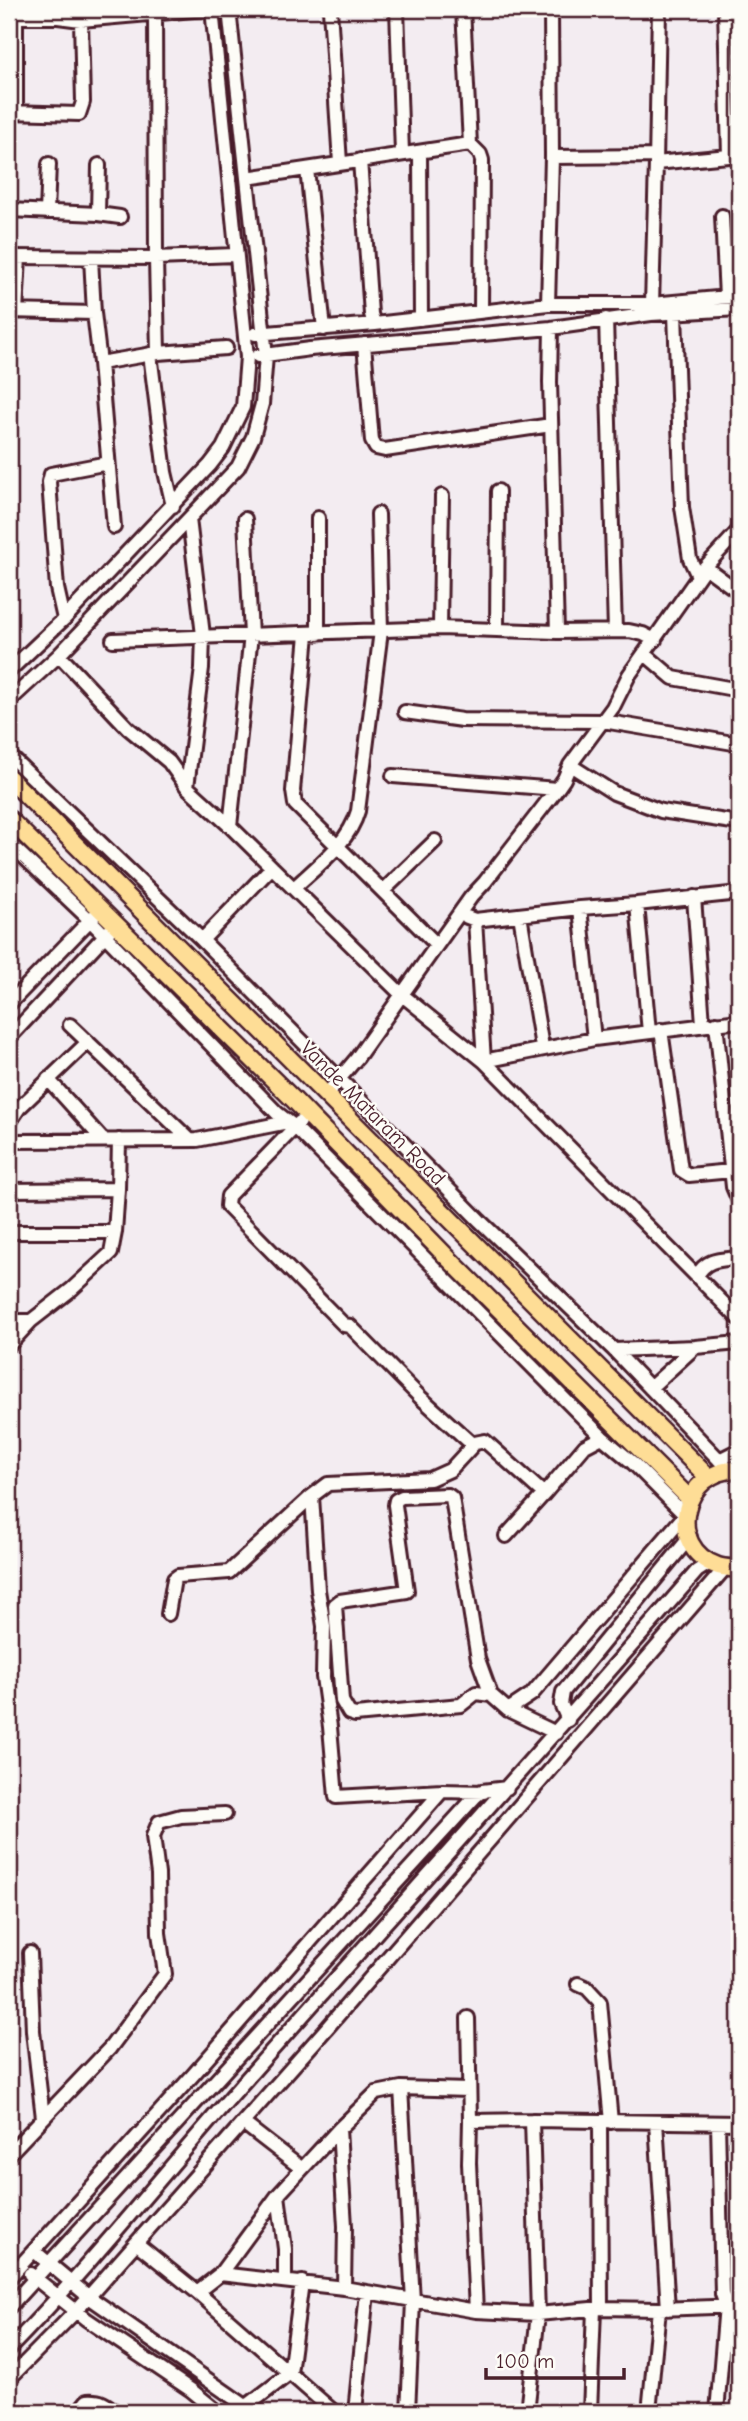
<svg xmlns="http://www.w3.org/2000/svg" width="748" height="2421" font-family="'Comic Neue',sans-serif">
<style>
.lines{fill:none;stroke-linecap:round;stroke-linejoin:round}
.minor-casing{stroke:#4a1f2b;stroke-width:18}
.major-casing{stroke:#4a1f2b;stroke-width:21}
.minor{stroke:#fdfcf7;stroke-width:12}
.major{stroke:#fedd96;stroke-width:16}
.labels{text-anchor:middle;stroke-width:5;stroke-linejoin:round;paint-order:stroke}
.street-label{font-size:21px;fill:#4a1f2b;stroke:#fdfcf7}
</style>
<rect width="100%" height="100%" fill="#f3ecf1"/>
<filter id="ink" filterUnits="userSpaceOnUse"><feTurbulence type="fractalNoise" baseFrequency=".0143" numOctaves="2"/><feDisplacementMap in="SourceGraphic" scale="14" xChannelSelector="R" yChannelSelector="G"/><feConvolveMatrix kernelMatrix="1 2 1 2 8 2 1 2 1" color-interpolation-filters="sRGB"/></filter>
<g filter="url(#ink)">
<g class="lines">
<g class="minor-casing">
<path id="minor" d="M 330,9 L 340,163
M 397,9 L 402,153
M 463,9 L 470,144
M 659,9 L 656,163 L 739,155
M 725,9 L 729,155
M 155,12 L 156,258 L 235,255
M 9,17 L 58,17 L 81,20 L 205,9
M 9,112 L 79,114 L 83,102 L 81,20
M 16,112 L 16,17
M 420,152 L 421,319
M 552,157 L 655,156
M 360,160 L 371,314 L 374,324
M 307,169 L 324,329
M 247,178 L 470,144 L 480,154 L 482,160 L 481,312
M 9,210 L 98,214 L 99,165
M 47,212 L 49,164
M 98,214 L 120,217
M 722,216 L 726,297
M 9,257 L 156,258 L 158,353 L 226,348
M 91,258 L 94,313 L 100,363 L 158,353
M 548,304 L 552,157 L 551,9
M 652,304 L 656,163
M 9,311 L 94,313
M 16,312 L 19,257
M 675,313 L 682,507 L 690,559 L 698,576
M 606,319 L 615,631
M 551,328 L 550,382 L 557,632
M 255,334 L 375,324 L 548,304 L 652,304 L 739,296
M 364,344 L 372,441 L 376,448 L 385,450 L 551,425
M 150,354 L 165,472 L 173,506
M 258,356 L 310,349 L 551,328 L 651,314 L 739,309
M 100,363 L 114,527
M 318,518 L 318,634
M 705,567 L 739,592
M 64,619 L 57,588 L 49,482 L 51,474 L 108,463
M 440,628 L 442,496
M 497,630 L 498,491
M 307,634 L 293,791 L 295,804 L 436,944
M 113,640 L 440,628 L 557,632 L 629,631 L 643,634 L 655,640
M 645,654 L 673,678 L 739,690
M 59,655 L 128,728 L 169,762 L 187,787 L 230,826 L 401,994 L 484,1061 L 594,1039 L 739,1021
M 9,671 L 64,619 L 210,465 L 223,448 L 243,407 L 247,357 L 212,9
M 9,701 L 59,655 L 238,467 L 253,437 L 262,404 L 266,356 L 229,9
M 405,712 L 462,720 L 603,721 L 739,744
M 9,755 L 202,940 L 480,1221 L 614,1350 L 728,1469
M 570,765 L 614,793 L 661,811 L 739,823
M 393,776 L 557,789
M 187,787 L 202,668 L 203,635 L 189,519
M 230,826 L 251,635 L 245,519
M 9,843 L 90,920 L 277,1113 L 295,1127 L 602,1437 L 633,1463 L 685,1515 L 532,1694 L 508,1710
M 294,888 C 317,866 349,843 358,811 L 381,631 L 378,514
M 383,891 L 435,841
M 694,897 L 703,1024
M 637,904 L 649,1032
M 580,908 L 594,1039
M 520,915 L 542,1047
M 467,917 L 475,920 L 580,908 L 637,904 L 739,893
M 475,920 L 484,1061 L 739,1319
M 202,940 L 272,867
M 9,1004 L 94,916
M 716,1023 L 733,1187 L 739,1201
M 70,1025 L 190,1140
M 661,1030 L 681,1170 L 689,1175 L 731,1171
M 9,1038 L 109,931
M 48,1079 L 103,1140
M 325,1096 L 357,1058 L 471,897 L 485,882 L 557,789 L 564,779 L 570,765 L 613,707 L 629,675 L 705,567 L 739,530
M 300,1122 L 228,1196 L 227,1206 L 344,1325 L 350,1326 L 420,1397 L 473,1445
M 9,1123 L 19,1108 L 88,1042
M 9,1141 L 197,1140 L 288,1122
M 9,1190 L 118,1189 L 119,1140
M 9,1232 L 115,1232 L 118,1189
M 697,1276 C 706,1258 721,1260 739,1258
M 9,1321 L 31,1321 L 72,1289 L 111,1253 L 115,1232
M 9,1345 L 31,1321
M 614,1350 L 695,1347 L 739,1343
M 650,1388 L 695,1347
M 719,1460 L 739,1450
M 312,1496 L 318,1590 L 324,1626 L 323,1677 L 330,1727 L 336,1797 L 442,1791 L 484,1792
M 506,1536 L 544,1494
M 168,1614 L 174,1579 L 178,1576 L 229,1572 L 312,1496 L 328,1484 L 430,1479 L 450,1470 L 475,1443 L 485,1441 L 544,1494 L 585,1446 L 602,1437
M 491,1695 L 476,1693 L 461,1705 L 355,1715 L 349,1713 L 342,1701 L 335,1605 L 340,1601 L 407,1591 L 395,1505 L 396,1500 L 402,1497 L 448,1495 L 452,1498 L 478,1659 L 491,1695 L 508,1710 L 556,1733
M 568,1720 L 561,1704 L 563,1692 L 690,1537
M 30,1953 L 33,2031 L 43,2118
M 578,1984 L 587,1988 L 600,2002 L 611,2122
M 468,2018 L 470,2121 L 532,2120 L 739,2123
M 401,2088 L 376,2093 L 339,2129 L 278,2195 L 220,2274 L 344,2288 L 476,2311 L 538,2314 L 601,2308 L 659,2309 L 739,2306
M 470,2121 L 469,2163 L 476,2311
M 600,2122 L 601,2308
M 656,2122 L 668,2309
M 243,2123 L 301,2168
M 339,2129 L 345,2226 L 344,2288
M 9,2154 L 110,2048 L 165,1974 L 159,1933 L 158,1874 L 153,1836 L 159,1822 L 181,1816 L 225,1814
M 278,2195 L 285,2249 L 285,2280
M 34,2251 L 89,2297 L 254,2412
M 30,2274 L 86,2319 L 191,2390 L 218,2412
M 220,2274 L 197,2292 L 136,2243 L 327,2028 L 726,1567
M 9,2278 L 193,2075 L 442,1791
M 197,2292 L 334,2412
M 9,2307 L 475,1797 L 482,1791 L 507,1788
M 9,2349 C 94,2262 169,2166 250,2075 C 399,1907 550,1740 697,1571 L 711,1562
M 9,2379 L 76,2311 L 136,2243
M 247,2406 L 290,2373 L 302,2282
M 78,2412 L 87,2401 C 101,2400 106,2404 116,2412
M 355,2412 L 367,2292
M 408,2412 L 413,2301 L 401,2088 L 468,2090
M 527,2412 L 538,2314 L 532,2120
M 590,2412 L 594,2309
M 649,2412 L 659,2309
M 717,2412 L 726,2305 L 722,2294 L 718,2123"/>
</g>
<g class="major-casing">
<path id="major" d="M 9,778 L 708,1477
M 9,819 L 294,1100 L 448,1258 L 690,1499
M 739,1470 C 682,1467 664,1548 718,1566 C 724,1568 732,1568 739,1569"/>
</g>
<use href="#minor" class="minor"/>
<use href="#major" class="major"/>
</g>
</g>
<g class="labels">
<g class="street-label">
<text transform="translate(373 1113) rotate(45)" y="7">Vande Mataram Road</text>
</g>
</g>
<rect width="748" height="2421" fill="none" stroke="#fdfcf7" stroke-width="35"/>
<rect x="18" y="18" width="713" height="2386" fill="none" stroke="#4a1f2b" stroke-width="2.5" filter="url(#ink)"/>
<path d="M486 2368v10h138v-10" fill="none" stroke="#4a1f2b" stroke-width="3.5"/>
<text x="496" y="2368" font-size="21" fill="#4a1f2b" stroke="#fdfcf7" stroke-width="5" paint-order="stroke">100 m</text>
</svg>
